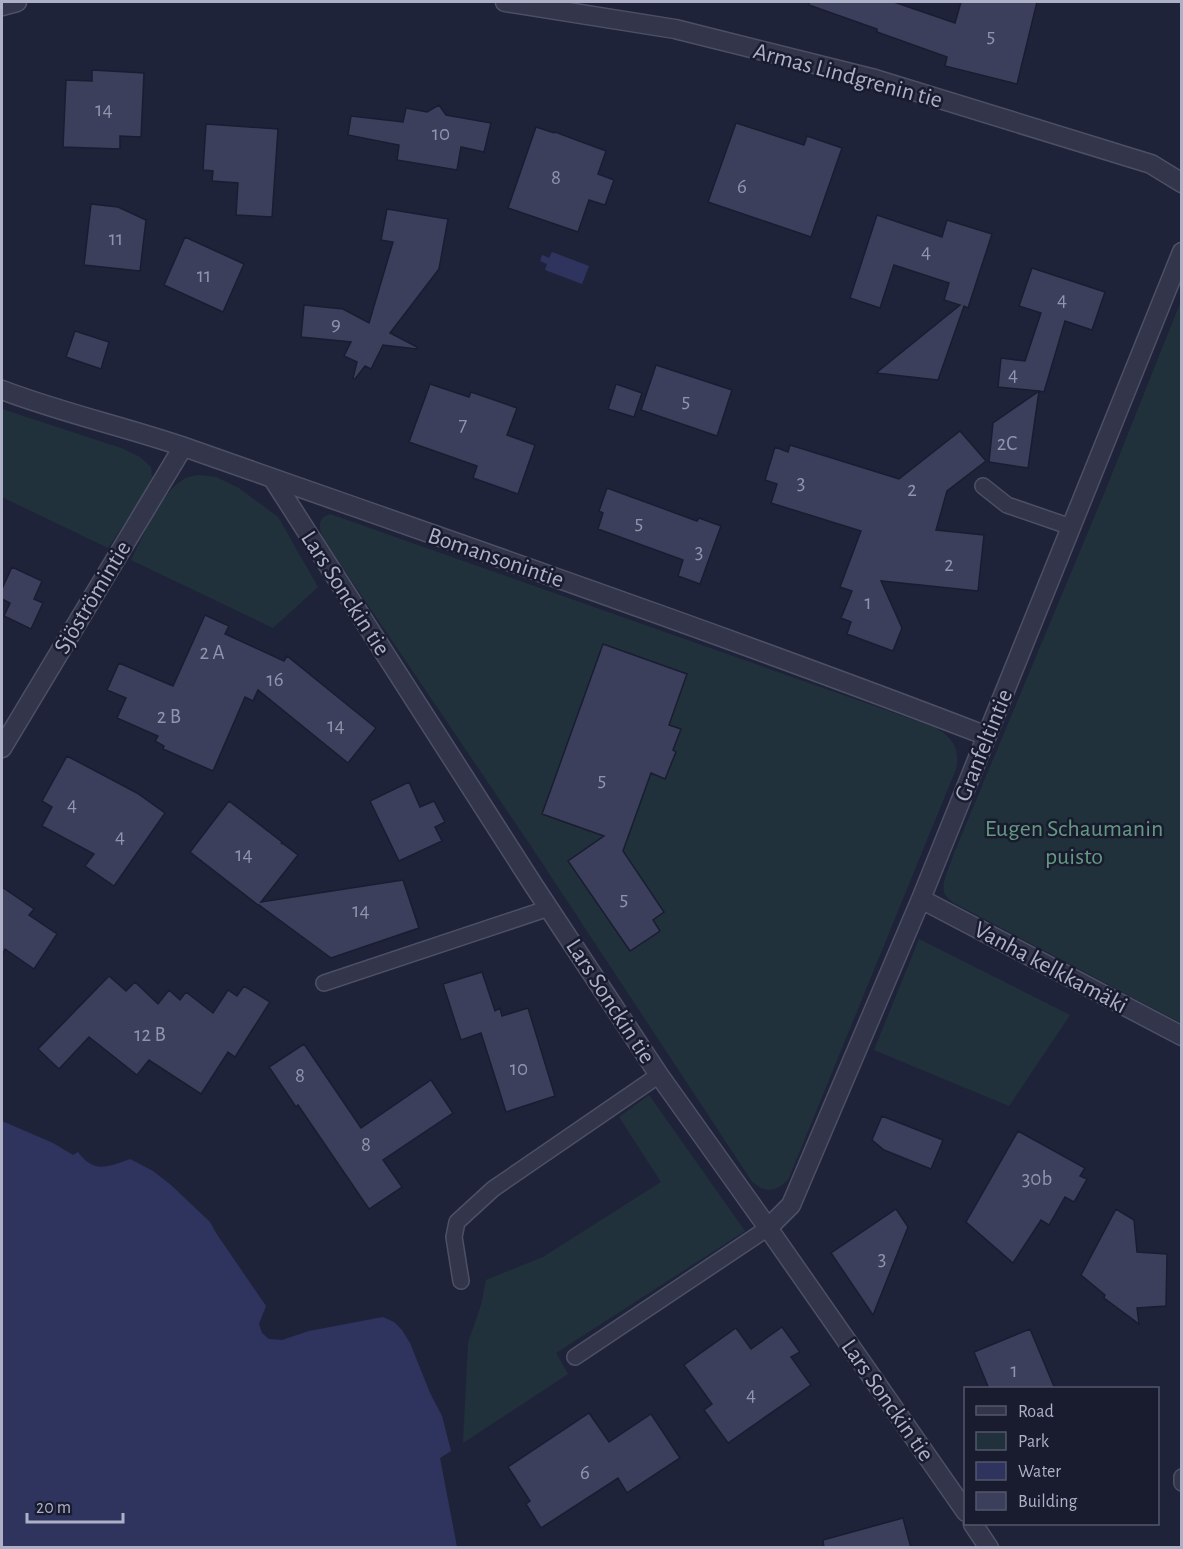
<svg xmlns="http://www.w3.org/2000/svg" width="1183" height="1549" font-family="'Alegreya Sans',sans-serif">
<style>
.green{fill:#21313b}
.water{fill:#2e345e}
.building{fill:#3b3f5b;stroke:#1a1d31;stroke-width:1.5}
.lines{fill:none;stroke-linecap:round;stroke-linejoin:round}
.lane-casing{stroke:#4d5065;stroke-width:18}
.street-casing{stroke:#4d5065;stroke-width:21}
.lane{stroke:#33364a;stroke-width:15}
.street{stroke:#33364a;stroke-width:18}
.labels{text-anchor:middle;stroke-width:5;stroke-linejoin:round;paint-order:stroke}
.number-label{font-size:21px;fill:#9094ac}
.street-label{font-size:24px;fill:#adb0c7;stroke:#191b2f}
.park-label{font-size:24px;fill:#639980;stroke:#191b2f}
</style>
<rect width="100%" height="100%" fill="#1f233a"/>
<path class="green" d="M 1181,301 L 1182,1023 L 1181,1023 L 954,903 C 950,900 945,896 944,892 C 941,883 951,863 954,853 L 1106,489 Z
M 2,409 L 121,448 L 140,457 L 151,467 L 152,477 L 146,491 L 108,548 L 2,497 Z
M 199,475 L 216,477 L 239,488 L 278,517 L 318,587 L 273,628 L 131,560 C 143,537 160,495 181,481 C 186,477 193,476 199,475 Z
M 330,514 L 931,726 C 950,734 961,747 956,769 L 788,1180 C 774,1193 763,1193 751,1180 L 531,846 L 324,540 C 319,530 316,518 330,514 Z
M 919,939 L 1070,1015 L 1009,1106 L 874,1050 Z
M 649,1095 L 745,1231 L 556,1353 L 568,1374 L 463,1443 L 468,1343 L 481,1305 L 486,1280 L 543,1257 L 661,1182 L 619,1117 Z"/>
<path class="water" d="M 552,252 L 589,266 L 582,284 L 545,270 L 547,264 L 540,261 L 542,255 L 549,258 Z
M 2,1121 L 53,1143 L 73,1155 L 78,1152 C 94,1174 108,1167 130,1159 L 153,1171 L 171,1185 L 210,1222 L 216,1233 L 266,1306 L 259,1324 L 262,1333 L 269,1339 L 282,1340 L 309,1331 L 383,1317 L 394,1322 L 402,1330 L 410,1343 L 430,1393 L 442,1416 L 451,1451 L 440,1458 L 457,1547 L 2,1547 Z"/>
<path class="building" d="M 809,2 L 894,2 L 955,23 L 961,2 L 1037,2 L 1017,84 L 945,66 L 947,57 L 877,32 L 877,29 L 809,5 Z
M 92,70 L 144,73 L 141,137 L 120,136 L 120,149 L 63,147 L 66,80 L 92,81 Z
M 439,105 L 446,115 L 491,123 L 484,152 L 461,147 L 457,170 L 397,160 L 399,145 L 348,135 L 351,116 L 403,122 L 406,108 L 427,112 Z
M 736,123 L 804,145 L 807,136 L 842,148 L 811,237 L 708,202 Z
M 206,124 L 278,129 L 272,217 L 236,215 L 238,183 L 212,181 L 213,171 L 203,170 Z
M 536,127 L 554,133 L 555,132 L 606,151 L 598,174 L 614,180 L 605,205 L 589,200 L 578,232 L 508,208 Z
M 91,204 L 118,207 L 146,220 L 140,271 L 84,265 Z
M 387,209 L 448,219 L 439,269 L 390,333 L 417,347 L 417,349 L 383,345 L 371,369 L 365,366 L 355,379 L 353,378 L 357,362 L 344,356 L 351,342 L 301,337 L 304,305 L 343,309 L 369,323 L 393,242 L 381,240 Z
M 877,215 L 942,237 L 947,220 L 992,234 L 968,308 L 964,306 L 938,380 L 876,373 L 960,305 L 944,300 L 949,283 L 894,265 L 880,308 L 850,298 Z
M 185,237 L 244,264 L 223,312 L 164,285 Z
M 1032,268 L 1105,292 L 1092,330 L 1065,321 L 1044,392 L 1039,391 L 1028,468 L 989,462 L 993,423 L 1039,391 L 998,387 L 1001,358 L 1025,361 L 1041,313 L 1019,306 Z
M 75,331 L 109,342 L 101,369 L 66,357 Z
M 656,365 L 732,390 L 717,436 L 641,410 Z
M 430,384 L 469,397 L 471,392 L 517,408 L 507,435 L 535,445 L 518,494 L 473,478 L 477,466 L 409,442 Z
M 616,384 L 642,393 L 634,417 L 608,409 Z
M 960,431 L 986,461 L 947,491 L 936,530 L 984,535 L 978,591 L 881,581 L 902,628 L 893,651 L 847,634 L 851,622 L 841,618 L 852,591 L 840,587 L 861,531 L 771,503 L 777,484 L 765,480 L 775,447 L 788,452 L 790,445 L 899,479 Z
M 607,488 L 697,521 L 699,518 L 721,526 L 700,584 L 678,576 L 683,560 L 598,529 L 603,513 L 599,511 Z
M 12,567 L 42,581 L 34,599 L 43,603 L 31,629 L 4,616 L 10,603 L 2,599 L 2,589 Z
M 205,615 L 229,626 L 225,634 L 284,661 L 287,656 L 376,728 L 348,763 L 258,690 L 253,701 L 245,697 L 213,771 L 163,749 L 164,746 L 155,741 L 158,736 L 117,718 L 126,698 L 107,690 L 119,663 L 173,686 Z
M 603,644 L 687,674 L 669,725 L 681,729 L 673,750 L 676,752 L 665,779 L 651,773 L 623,851 L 664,912 L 653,920 L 660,931 L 630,951 L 568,861 L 604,836 L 542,814 Z
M 67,756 L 137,793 L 165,813 L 114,886 L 85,866 L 94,854 L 42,826 L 52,807 L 42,801 Z
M 409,782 L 420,807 L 434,801 L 445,822 L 435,827 L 442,841 L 399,861 L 370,801 Z
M 229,801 L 282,842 L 281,844 L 282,843 L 298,855 L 261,902 L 403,880 L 419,928 L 331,958 L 259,905 L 258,905 L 190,852 Z
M 2,887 L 34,909 L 29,915 L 57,934 L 34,969 L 5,949 L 2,955 Z
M 482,972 L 495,1011 L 500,1008 L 502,1016 L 528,1008 L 555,1096 L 506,1112 L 481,1033 L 461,1040 L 443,984 Z
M 109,976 L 126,991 L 135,982 L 158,1004 L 169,990 L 180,1000 L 186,992 L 213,1013 L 228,990 L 237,996 L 244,986 L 270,1002 L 235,1057 L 228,1052 L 201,1094 L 149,1060 L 137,1075 L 89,1037 L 59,1069 L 38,1049 Z
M 304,1044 L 361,1128 L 431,1080 L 453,1113 L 383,1160 L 402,1187 L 369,1209 L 298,1105 L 296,1107 L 269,1067 Z
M 882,1116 L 943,1140 L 931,1169 L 884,1150 L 872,1140 Z
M 1018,1131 L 1085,1168 L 1080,1176 L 1087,1179 L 1074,1202 L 1065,1197 L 1049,1225 L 1041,1220 L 1013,1263 L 966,1222 Z
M 896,1209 L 908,1227 L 873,1315 L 831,1253 Z
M 1116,1209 L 1134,1220 L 1137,1252 L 1167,1254 L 1166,1306 L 1137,1308 L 1139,1324 L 1104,1298 L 1105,1295 L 1081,1275 Z
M 782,1327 L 800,1352 L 791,1357 L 811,1385 L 728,1443 L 704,1410 L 712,1404 L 684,1365 L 736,1328 L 751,1349 Z
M 1030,1329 L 1055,1389 L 989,1389 L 974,1352 Z
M 589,1413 L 609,1442 L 651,1414 L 680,1458 L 627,1493 L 618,1478 L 541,1528 L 526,1504 L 530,1501 L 508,1467 Z
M 903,1518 L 911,1548 L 824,1548 L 823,1540 Z"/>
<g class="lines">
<g class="lane-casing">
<path id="lane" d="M 983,486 L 1007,505 L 1071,527
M 324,983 L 549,908
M 461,1281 L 454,1237 L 457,1222 L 493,1189 L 659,1075
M 575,1357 L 768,1228
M 1182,1477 L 1182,1483"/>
</g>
<g class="street-casing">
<path id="street" d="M 505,2 L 675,29 L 875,79 L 1151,164 L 1182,183
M 2,6 L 17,2
M 2,390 C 62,413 126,427 187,448 C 454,542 722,634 987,736
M 273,479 L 534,886 L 659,1075 L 768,1228 L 966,1512
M 2,748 L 183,447
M 921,899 L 1182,1036
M 768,1228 L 791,1205 L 921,899 L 1182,252
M 973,1524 L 989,1548"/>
</g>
<use href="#lane" class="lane"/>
<use href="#street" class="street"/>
</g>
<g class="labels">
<g class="number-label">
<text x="991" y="42">5</text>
<text x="104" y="116">14</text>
<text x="441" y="140">10</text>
<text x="556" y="184">8</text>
<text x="742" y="193">6</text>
<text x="116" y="245">11</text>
<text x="926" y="258">4</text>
<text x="204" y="282">11</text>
<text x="1062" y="306">4</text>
<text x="336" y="330">9</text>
<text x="1013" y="381">4</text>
<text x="686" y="407">5</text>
<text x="463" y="431">7</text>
<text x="1007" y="450">2C</text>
<text x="801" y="489">3</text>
<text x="912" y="496">2</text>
<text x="639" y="529">5</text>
<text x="699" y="558">3</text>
<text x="949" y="571">2</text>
<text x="868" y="609">1</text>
<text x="212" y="659">2 A</text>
<text x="275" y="686">16</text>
<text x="169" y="723">2 B</text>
<text x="336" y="732">14</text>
<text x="602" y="786">5</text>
<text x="72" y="811">4</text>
<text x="120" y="843">4</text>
<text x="244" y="861">14</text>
<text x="624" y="905">5</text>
<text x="361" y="917">14</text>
<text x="150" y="1041">12 B</text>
<text x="519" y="1075">10</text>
<text x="300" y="1082">8</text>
<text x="366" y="1151">8</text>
<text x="1037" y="1185">30b</text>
<text x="882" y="1265">3</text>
<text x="1014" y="1377">1</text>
<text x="751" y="1401">4</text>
<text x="585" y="1479">6</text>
</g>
<g class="street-label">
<text transform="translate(848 75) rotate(15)" y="8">Armas Lindgrenin tie</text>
<text transform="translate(496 557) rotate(19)" y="8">Bomansonintie</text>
<text transform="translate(346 593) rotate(57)" y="8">Lars Sonckin tie</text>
<text transform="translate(92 597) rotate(-59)" y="8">Sjöströmintie</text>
<text transform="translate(983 745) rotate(-68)" y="8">Granfeltintie</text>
<text transform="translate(1051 967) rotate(28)" y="8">Vanha kelkkamäki</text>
<text transform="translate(611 1001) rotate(57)" y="8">Lars Sonckin tie</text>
<text transform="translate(888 1400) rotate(55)" y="8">Lars Sonckin tie</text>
</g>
<g class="park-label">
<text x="1074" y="836">Eugen Schaumanin<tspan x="1074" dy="28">puisto</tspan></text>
</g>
</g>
<rect width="1183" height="1549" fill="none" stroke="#adb0c7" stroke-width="6"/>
<rect x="964" y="1387" width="195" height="138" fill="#191b2f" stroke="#54576c" stroke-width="1.5"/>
<rect x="976" y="1406" width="30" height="9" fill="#33364a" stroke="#54576c" stroke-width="1.5"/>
<text x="1018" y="1417" font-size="18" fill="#adb0c7">Road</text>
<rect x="976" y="1432" width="30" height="18" fill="#21313b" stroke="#54576c" stroke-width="1.5"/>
<text x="1018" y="1447" font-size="18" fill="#adb0c7">Park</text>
<rect x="976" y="1462" width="30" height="18" fill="#2e345e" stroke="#54576c" stroke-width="1.5"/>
<text x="1018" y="1477" font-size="18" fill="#adb0c7">Water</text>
<rect x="976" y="1492" width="30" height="18" fill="#3b3f5b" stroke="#54576c" stroke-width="1.5"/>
<text x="1018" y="1507" font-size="18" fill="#adb0c7">Building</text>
<path d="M27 1513v9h96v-9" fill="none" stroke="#adb0c7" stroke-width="3"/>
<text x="36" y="1513" font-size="18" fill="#adb0c7" stroke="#191b2f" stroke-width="4.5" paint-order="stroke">20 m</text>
</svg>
